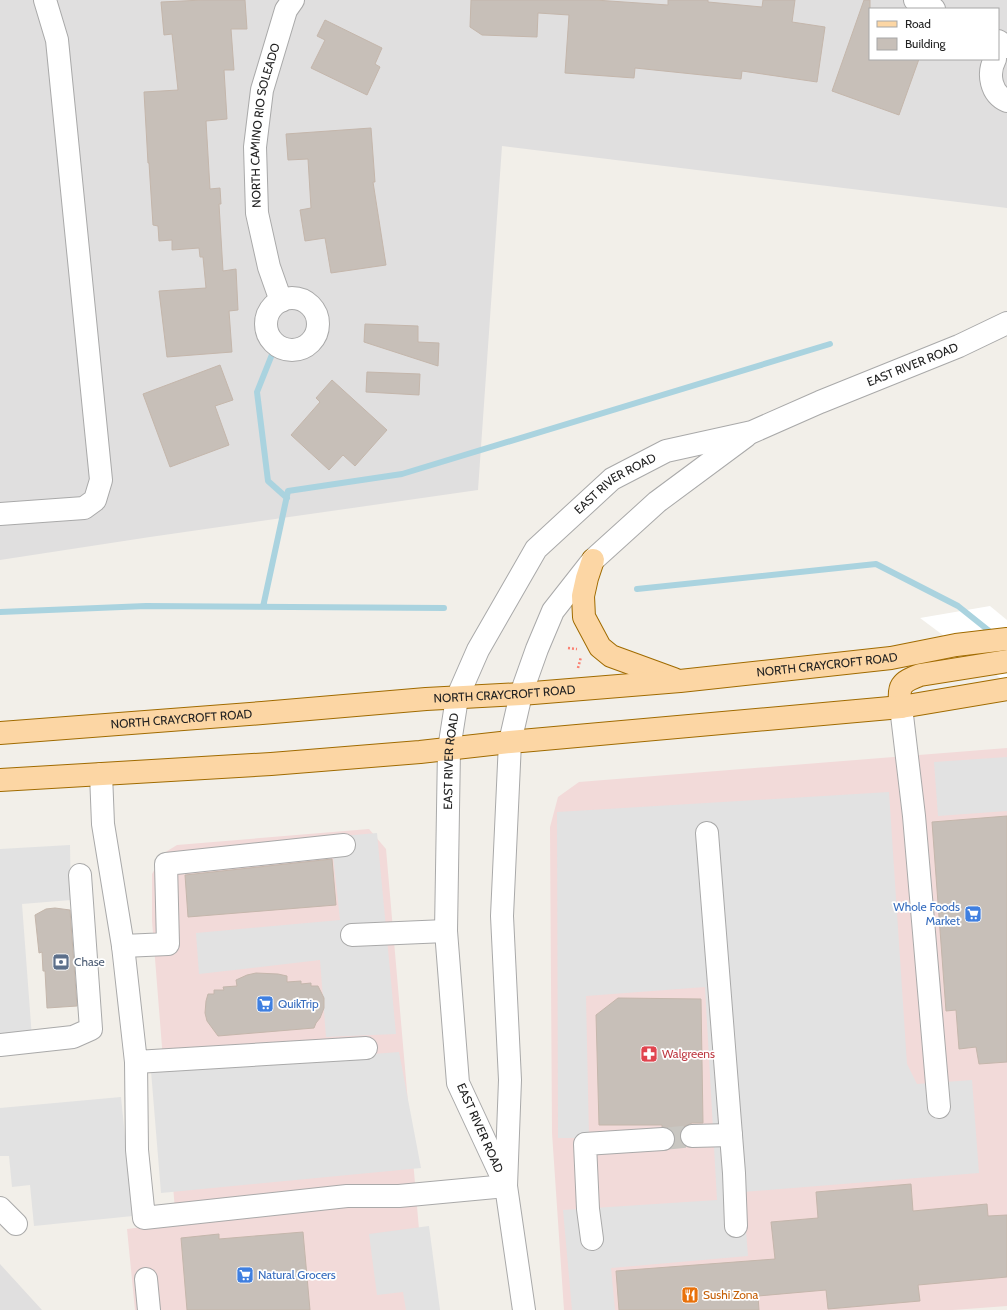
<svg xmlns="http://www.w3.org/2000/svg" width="1007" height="1310" font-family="Cabin,sans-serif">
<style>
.residential{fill:#e0dfdf;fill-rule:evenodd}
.commercial{fill:#f2dad9}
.parking{fill:#e2e2e2}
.pier{fill:#fff}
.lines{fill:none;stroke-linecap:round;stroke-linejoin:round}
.stream{stroke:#aad3df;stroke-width:6}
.building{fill:#c7bfb8;stroke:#c4b6ab}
.minor-tunnel{stroke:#c8c6c1;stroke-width:22;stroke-dasharray:22 11;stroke-linecap:butt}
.minor-casing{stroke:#a9a9a9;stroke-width:24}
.major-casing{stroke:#a06b00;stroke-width:24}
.path{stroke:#fa8072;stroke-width:2.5;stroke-dasharray:2 2;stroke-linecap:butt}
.minor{stroke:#fff;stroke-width:22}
.major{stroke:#fcd6a4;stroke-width:22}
.labels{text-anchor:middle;stroke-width:3.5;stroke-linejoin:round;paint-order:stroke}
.street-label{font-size:12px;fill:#222;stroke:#fff}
.shop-label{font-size:12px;fill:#366cbe;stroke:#fff;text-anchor:start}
.service-label{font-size:12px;fill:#4e5e75;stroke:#fff;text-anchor:start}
.health-label{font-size:12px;fill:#be3a42;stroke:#fff;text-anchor:start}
.food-label{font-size:12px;fill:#c56008;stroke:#fff;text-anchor:start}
</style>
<rect width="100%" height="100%" fill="#f2efe9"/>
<path class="residential" d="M 0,0 L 1007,0 L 1007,208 L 502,146 L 478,490 L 150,537 L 0,560 ZM 870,9 L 998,9 L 998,59 L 870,59 Z
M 0,1264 L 42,1310 L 0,1310 Z"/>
<path class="commercial" d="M 1007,748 L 1007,1306 L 953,1310 L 564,1310 L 552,1133 L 550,827 L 558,797 L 579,782 Z
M 369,829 L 386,849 L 426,1310 L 135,1310 L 127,1229 L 176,1223 L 152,921 L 152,874 L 164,853 L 177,845 Z"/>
<path class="parking" d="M 1007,757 L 1007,811 L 938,816 L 934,762 Z
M 889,792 L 907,1064 L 917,1084 L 972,1080 L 979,1173 L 743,1192 L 748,1256 L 611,1268 L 615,1310 L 572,1310 L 563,1210 L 717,1200 L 705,987 L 586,996 L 589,1138 L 558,1138 L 557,812 Z
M 377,833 L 396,1034 L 326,1037 L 320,960 L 199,974 L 196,933 L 340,920 L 331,837 Z
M 70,845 L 71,900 L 22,904 L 33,1051 L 0,1055 L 0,849 Z
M 399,1052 L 421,1168 L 161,1193 L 151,1071 Z
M 121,1097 L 133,1216 L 34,1226 L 30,1185 L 12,1187 L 9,1156 L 0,1156 L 0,1108 Z
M 429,1226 L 440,1310 L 406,1310 L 403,1292 L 377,1295 L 369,1234 Z"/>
<path class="pier" d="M 990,606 L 1007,620 L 1007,683 L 920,618 Z"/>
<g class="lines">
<path class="stream" d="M 273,352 L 257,392 L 268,481 L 287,498
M 637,589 L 876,564 L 958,606 L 993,634
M 263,607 L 288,491 L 402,474 L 830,344
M 0,612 L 146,606 L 444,608"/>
</g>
<path class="building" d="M 203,0 L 245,0 L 247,29 L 231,29 L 234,70 L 224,70 L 227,119 L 206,121 L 210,189 L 220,188 L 221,204 L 219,204 L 223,271 L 236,269 L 238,310 L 229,311 L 232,352 L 167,357 L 159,291 L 206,288 L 203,257 L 200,257 L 199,248 L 172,250 L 172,240 L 159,241 L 158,226 L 153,225 L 149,163 L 148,163 L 144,92 L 178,90 L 172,34 L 164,35 L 161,2 Z
M 471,0 L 595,0 L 668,5 L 668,0 L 708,0 L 708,2 L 762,7 L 763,0 L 795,0 L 792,22 L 825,27 L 817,82 L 742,71 L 741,79 L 635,68 L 634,78 L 565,73 L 569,15 L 538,13 L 537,37 L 482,35 L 470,27 Z
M 864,0 L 870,0 L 870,59 L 919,59 L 899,115 L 832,91 Z
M 325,20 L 382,48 L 375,64 L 380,67 L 367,95 L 311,68 L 325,40 L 317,36 Z
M 371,128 L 375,182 L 373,182 L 386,265 L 331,273 L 325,238 L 305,241 L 300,210 L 311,208 L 308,159 L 288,160 L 286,134 Z
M 365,324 L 418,326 L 418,342 L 439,343 L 438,366 L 364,342 Z
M 220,365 L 233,400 L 215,406 L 229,445 L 170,467 L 143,394 Z
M 367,372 L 420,374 L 419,395 L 366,392 Z
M 332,380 L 387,430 L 355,466 L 343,455 L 329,470 L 291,435 L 320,402 L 316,398 Z
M 1007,816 L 1007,1062 L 979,1064 L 976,1047 L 959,1049 L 956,1010 L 946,1011 L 932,822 Z
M 332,859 L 336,905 L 188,917 L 185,875 Z
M 55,908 L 70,910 L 77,1006 L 47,1008 L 45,971 L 43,971 L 42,952 L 39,953 L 35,915 L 46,909 Z
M 256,973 L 278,974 L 287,976 L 287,982 L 301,981 L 301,984 L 311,983 L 311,986 L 318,986 L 324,998 L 324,1008 L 320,1018 L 316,1023 L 314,1028 L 218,1036 L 207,1021 L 205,1013 L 206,1001 L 208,994 L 214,994 L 214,990 L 224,990 L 223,987 L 237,986 L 236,980 L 247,975 Z
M 618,998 L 701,999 L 703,1123 L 692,1123 L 685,1126 L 681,1130 L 680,1136 L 682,1143 L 675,1143 L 675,1138 L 673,1132 L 668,1128 L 662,1127 L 662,1125 L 599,1125 L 596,1015 Z
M 911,1184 L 913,1211 L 987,1204 L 988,1216 L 1007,1215 L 1007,1277 L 918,1285 L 920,1301 L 828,1309 L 826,1290 L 758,1296 L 759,1310 L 619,1310 L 616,1271 L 775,1259 L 771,1222 L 818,1218 L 816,1192 Z
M 303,1232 L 310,1310 L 187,1310 L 181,1238 L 219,1234 L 219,1239 Z"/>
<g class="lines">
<path class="minor-tunnel" d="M 663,1139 L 692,1136"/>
<g class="minor-casing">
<g id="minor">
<path d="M 915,0 L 934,9"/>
<path d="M 998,41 L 1007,47"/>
<path d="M 995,59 C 987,74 991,94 1007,101"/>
<circle cx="292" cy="324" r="26"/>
<path id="s1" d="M 281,301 L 269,267 L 257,213 L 255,147 L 262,90 L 286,10 L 293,0"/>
<path d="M 0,514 L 84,508 L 95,500 L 101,480 L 57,40 L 45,0"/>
<path d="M 901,707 L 914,816 L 939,1107"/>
<path d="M 101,774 L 103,824 L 123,946 L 136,1062 L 366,1048"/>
<path d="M 707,833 L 734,1173 L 736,1226"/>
<path d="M 352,935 L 446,931"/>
<path d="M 123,946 L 168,944 L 166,864 L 344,845"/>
<path d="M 0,1045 L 73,1037 L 91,1029 L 80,875"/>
<path d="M 136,1062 L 137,1150 L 144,1218 L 347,1196 L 399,1196 L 506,1186"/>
<path d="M 692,1136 L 731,1135"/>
<path id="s2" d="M 506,1186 L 458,1083 L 446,931 L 449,749 L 457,698 L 478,650 L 536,549 L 612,479 L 666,451 L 752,432 L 820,402 L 959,346 L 1007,323"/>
<path d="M 0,1208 L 16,1224"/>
<path d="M 592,1239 L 588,1209 L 585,1144 L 663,1139"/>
<path d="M 146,1279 L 149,1310"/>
<path d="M 524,1310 L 506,1186 L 510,1080 L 502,916 L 510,742 L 521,694 L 537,649 L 553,611 L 593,560 L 657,502 L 746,436"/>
</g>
</g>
<g class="major-casing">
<g id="major">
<path d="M 593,560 L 587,578 L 583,596 L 584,617 L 600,647 L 611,656 L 674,679"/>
<path d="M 901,707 C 897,686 901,682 920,675 L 1007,661"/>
<path id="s3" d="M 0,733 L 262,713 L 426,699 L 521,694 L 680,681 L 891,658 L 956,645 L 1007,639"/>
<path d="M 0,780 L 271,764 L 420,752 L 510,742 L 901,707 L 1007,689"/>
</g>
</g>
<path class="path" d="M 568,648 L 577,649
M 578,668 L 581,657"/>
<use href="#minor" class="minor"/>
<use href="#major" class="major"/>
</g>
<defs>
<g id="supermarket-square" transform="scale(0.9)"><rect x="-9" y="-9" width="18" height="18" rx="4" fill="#3f7fe0" stroke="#fff"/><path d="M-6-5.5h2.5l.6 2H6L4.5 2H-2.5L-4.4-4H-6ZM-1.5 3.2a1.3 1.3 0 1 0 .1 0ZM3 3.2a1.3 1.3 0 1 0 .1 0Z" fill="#fff"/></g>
<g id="bank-square" transform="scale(0.9)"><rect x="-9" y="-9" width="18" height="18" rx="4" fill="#5c6f8a" stroke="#fff"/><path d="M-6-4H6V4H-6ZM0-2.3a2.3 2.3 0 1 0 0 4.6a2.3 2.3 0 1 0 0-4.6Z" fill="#fff"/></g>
<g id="pharmacy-square" transform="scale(0.9)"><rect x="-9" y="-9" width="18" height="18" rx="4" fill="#e0444e" stroke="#fff"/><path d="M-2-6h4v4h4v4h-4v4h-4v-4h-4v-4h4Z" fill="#fff"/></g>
<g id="restaurant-square" transform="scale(0.9)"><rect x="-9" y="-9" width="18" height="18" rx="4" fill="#e8710a" stroke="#fff"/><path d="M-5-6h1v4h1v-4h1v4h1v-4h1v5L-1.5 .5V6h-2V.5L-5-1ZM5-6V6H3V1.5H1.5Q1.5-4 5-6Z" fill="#fff"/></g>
</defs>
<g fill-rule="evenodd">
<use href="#supermarket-square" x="973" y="914"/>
<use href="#bank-square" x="61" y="962"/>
<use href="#supermarket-square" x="265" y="1004"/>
<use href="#pharmacy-square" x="649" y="1054"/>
<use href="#supermarket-square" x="245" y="1275"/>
<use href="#restaurant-square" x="690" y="1295"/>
</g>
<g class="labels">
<g class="street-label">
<text dy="4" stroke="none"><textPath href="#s1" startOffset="180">NORTH CAMINO RIO SOLEADO</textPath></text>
<text dy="4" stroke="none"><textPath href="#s2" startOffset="1095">EAST RIVER ROAD</textPath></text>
<text dy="4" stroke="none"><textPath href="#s2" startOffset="772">EAST RIVER ROAD</textPath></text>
<text dy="4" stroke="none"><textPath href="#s3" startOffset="830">NORTH CRAYCROFT ROAD</textPath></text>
<text dy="4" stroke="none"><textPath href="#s3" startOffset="506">NORTH CRAYCROFT ROAD</textPath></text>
<text dy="4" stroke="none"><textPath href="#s3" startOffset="182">NORTH CRAYCROFT ROAD</textPath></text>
<text dy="4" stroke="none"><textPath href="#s2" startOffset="436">EAST RIVER ROAD</textPath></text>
<text transform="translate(480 1128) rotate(66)" y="4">EAST RIVER ROAD</text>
</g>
<g class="shop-label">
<text x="960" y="911" text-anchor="end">Whole Foods<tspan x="960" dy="14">Market</tspan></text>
<text x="278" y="1008">QuikTrip</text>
<text x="258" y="1279">Natural Grocers</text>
</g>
<g class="service-label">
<text x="74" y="966">Chase</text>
</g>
<g class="health-label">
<text x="662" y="1058">Walgreens</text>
</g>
<g class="food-label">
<text x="703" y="1299">Sushi Zona</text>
</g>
</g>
<rect x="869" y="8" width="130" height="52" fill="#ffffff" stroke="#a7a7a7"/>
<rect x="877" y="21" width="20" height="6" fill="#fcd6a4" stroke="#a7a7a7"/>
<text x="905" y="28" font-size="12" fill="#222222">Road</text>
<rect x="877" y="38" width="20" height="12" fill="#c7bfb8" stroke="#a7a7a7"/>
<text x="905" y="48" font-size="12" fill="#222222">Building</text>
</svg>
